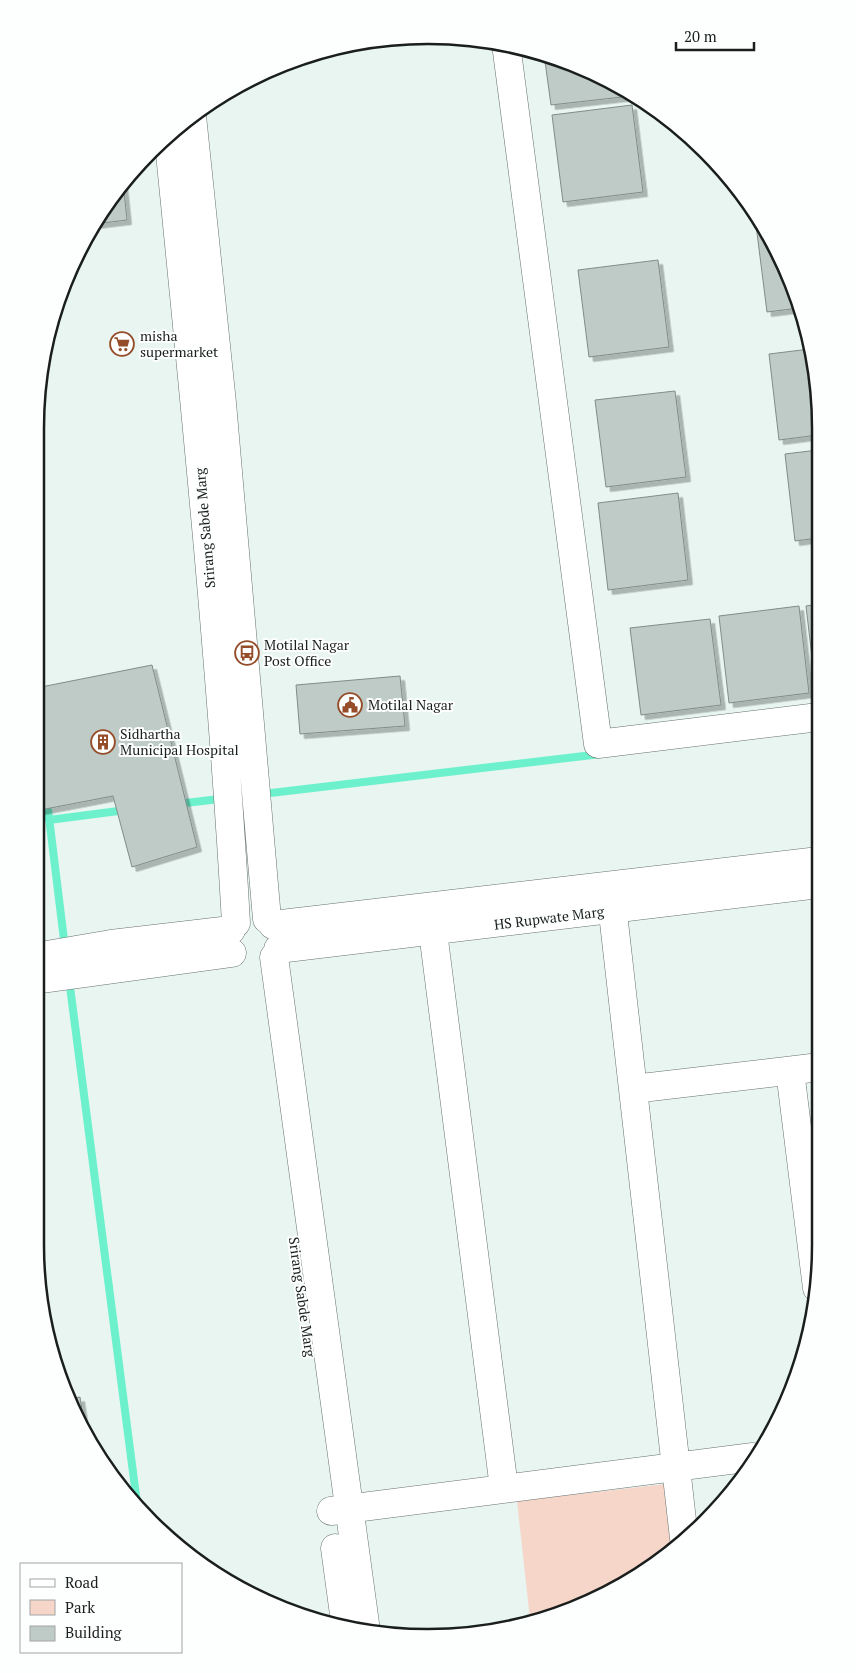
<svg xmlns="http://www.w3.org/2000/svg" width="856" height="1673" font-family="'PT Serif',serif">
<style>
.green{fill:#f6d6c9}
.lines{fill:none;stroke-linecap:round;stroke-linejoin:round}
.stream{stroke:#6df1cd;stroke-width:8}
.building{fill:#bfcbc7;stroke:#808c88;filter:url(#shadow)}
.minor-casing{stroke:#67726e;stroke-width:29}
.tertiary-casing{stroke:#67726e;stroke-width:29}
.minor{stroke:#fff;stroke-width:28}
.tertiary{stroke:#fff;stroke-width:28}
.labels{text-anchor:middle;stroke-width:4;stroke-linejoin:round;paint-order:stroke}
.poi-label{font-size:14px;fill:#1a1f1d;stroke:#fdfffe;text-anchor:start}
.street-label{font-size:14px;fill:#1a1f1d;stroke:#fdfffe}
.rim{fill:none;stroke:#1a1f1d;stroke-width:2.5}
</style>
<defs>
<filter id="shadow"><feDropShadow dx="4.5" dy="4.5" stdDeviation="0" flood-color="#0004"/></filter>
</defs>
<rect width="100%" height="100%" fill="#e8f5f0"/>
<path class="green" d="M 666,1484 L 673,1547 L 602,1598 L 530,1619 L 517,1501 Z"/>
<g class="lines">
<path class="stream" d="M 47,801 L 65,948
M 177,804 L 601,754
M 49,820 L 126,810
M 69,979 L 137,1503"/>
</g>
<path class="building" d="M 544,54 L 602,75 L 631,96 L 551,105 Z
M 632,105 L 643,192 L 563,202 L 552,115 Z
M 123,182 L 127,220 L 94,224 L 116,189 Z
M 760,224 L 791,278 L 799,308 L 767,312 L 756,225 Z
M 658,260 L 669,347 L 589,357 L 578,270 Z
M 810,349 L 818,376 L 818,435 L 779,440 L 769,354 Z
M 675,391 L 686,477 L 606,487 L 595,400 Z
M 818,450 L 818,538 L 795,541 L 785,454 Z
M 678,493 L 688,580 L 608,590 L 598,503 Z
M 818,604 L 819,692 L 816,692 L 806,606 Z
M 799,606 L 809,693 L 729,703 L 719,616 Z
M 710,619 L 721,705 L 641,715 L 630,628 Z
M 152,665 L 197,847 L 132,867 L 113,796 L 35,811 L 36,688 Z
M 400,676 L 405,726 L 300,734 L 296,685 Z
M 80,1397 L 84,1423 L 71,1399 Z"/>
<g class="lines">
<g class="minor-casing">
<path id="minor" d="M 506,44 L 598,744 L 819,717
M 610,887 L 684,1538
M 433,932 L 504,1488
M 790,1071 L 817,1288
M 633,1089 L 820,1067
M 331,1511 L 753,1457"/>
</g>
<g class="tertiary-casing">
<path id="tertiary" d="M 192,116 L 222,403 L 267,919
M 168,133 C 194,396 221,659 236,923
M 273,925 L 819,861
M 278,949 L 819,884
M 35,957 L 111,944 L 231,930
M 274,957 L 366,1631
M 35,980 L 232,953
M 335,1548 L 346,1629"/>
</g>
<use href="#minor" class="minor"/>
<use href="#tertiary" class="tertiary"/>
</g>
<defs>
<g id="supermarket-ring" transform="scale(1.25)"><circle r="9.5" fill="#fdfffe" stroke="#944c29" stroke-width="1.5"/><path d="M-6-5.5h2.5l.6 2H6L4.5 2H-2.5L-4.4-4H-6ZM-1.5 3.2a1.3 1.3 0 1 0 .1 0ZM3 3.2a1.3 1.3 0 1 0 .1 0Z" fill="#944c29"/></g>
<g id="bus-ring" transform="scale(1.25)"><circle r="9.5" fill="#fdfffe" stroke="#944c29" stroke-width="1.5"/><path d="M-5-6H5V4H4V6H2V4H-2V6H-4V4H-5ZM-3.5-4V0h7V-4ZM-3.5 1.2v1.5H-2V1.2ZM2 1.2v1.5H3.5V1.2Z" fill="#944c29"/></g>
<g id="civic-ring" transform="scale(1.25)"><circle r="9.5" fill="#fdfffe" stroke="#944c29" stroke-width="1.5"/><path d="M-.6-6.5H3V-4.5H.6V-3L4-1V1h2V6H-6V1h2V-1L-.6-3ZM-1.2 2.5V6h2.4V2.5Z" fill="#944c29"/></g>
<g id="building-ring" transform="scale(1.25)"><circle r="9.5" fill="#fdfffe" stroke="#944c29" stroke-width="1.5"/><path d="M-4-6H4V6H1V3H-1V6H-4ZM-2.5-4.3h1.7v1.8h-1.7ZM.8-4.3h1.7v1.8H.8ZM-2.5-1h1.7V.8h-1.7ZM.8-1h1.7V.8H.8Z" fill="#944c29"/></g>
</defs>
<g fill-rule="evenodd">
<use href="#supermarket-ring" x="122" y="344"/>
<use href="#bus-ring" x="247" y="653"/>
<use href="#civic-ring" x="350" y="705"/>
<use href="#building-ring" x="103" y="742"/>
</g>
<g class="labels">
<g class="poi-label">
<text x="140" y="341">misha<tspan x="140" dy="16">supermarket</tspan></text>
<text x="264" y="650">Motilal Nagar<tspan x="264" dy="16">Post Office</tspan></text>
<text x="368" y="710">Motilal Nagar</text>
<text x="120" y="739">Sidhartha<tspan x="120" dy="16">Municipal Hospital</tspan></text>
</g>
<g class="street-label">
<text transform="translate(205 528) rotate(-95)" y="5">Srirang Sabde Marg</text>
<text transform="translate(549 918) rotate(-7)" y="5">HS Rupwate Marg</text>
<text transform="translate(302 1297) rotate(82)" y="5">Srirang Sabde Marg</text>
</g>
</g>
<path d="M0 0H856V1673H0ZM428 44H428A384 384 0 0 1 812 428V1245A384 384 0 0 1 428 1629H428A384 384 0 0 1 44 1245V428A384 384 0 0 1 428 44Z" fill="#fdfffe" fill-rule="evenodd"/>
<path class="rim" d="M428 44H428A384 384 0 0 1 812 428V1245A384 384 0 0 1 428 1629H428A384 384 0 0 1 44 1245V428A384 384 0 0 1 428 44Z"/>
<rect x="20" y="1563" width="162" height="90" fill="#fdfffe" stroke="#a2a5a4"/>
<rect x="30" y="1579" width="25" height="8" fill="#ffffff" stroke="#a2a5a4"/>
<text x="65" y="1588" font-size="15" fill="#1a1f1d">Road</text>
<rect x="30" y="1600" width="25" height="15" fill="#f6d6c9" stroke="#a2a5a4"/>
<text x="65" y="1613" font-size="15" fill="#1a1f1d">Park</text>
<rect x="30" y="1626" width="25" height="15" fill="#bfcbc7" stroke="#a2a5a4"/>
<text x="65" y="1638" font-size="15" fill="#1a1f1d">Building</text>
<path d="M676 42v8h78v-8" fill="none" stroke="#1a1f1d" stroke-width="2.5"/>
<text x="684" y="42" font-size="15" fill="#1a1f1d" stroke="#fdfffe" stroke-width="4" paint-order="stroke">20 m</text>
</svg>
